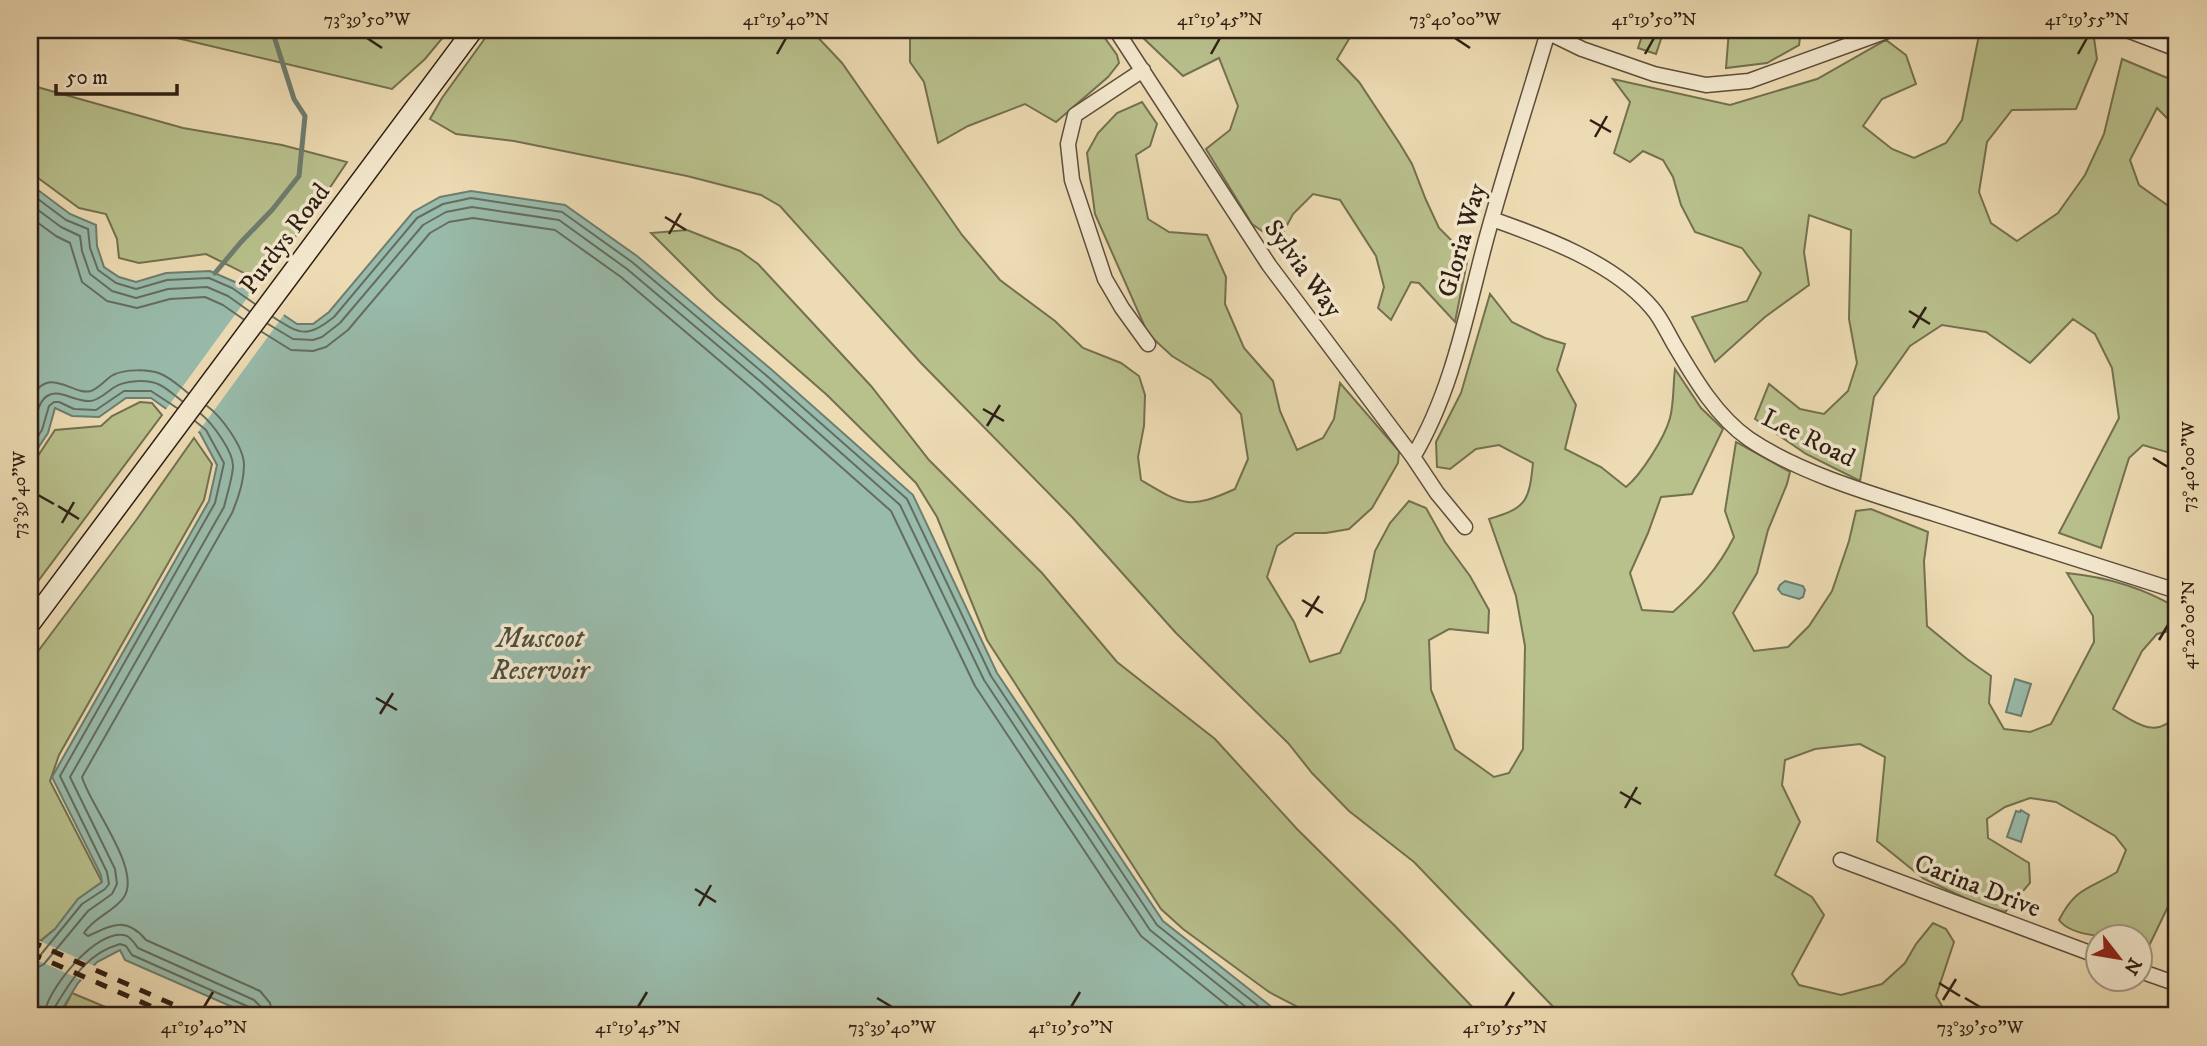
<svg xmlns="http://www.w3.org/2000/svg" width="2207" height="1046" font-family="'IM FELL DW Pica',serif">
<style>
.green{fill:#b8c08c;stroke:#737050;stroke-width:2}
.water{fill:#99bbab;stroke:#6e7d6f;stroke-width:2}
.pier{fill:#eddbb3}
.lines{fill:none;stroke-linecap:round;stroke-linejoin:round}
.shore{stroke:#646d60;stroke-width:2}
.stream{stroke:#6e7d6f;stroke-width:5}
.street-casing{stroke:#5e4e3c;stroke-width:17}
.secondary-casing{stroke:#2e1f14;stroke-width:22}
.street{stroke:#f3e8ce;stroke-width:14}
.secondary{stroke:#f3e8ce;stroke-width:19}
.rail{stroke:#2e1f14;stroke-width:5;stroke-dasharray:12 12;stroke-linecap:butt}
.ticks{fill:none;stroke:#2e1f14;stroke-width:2.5}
.labels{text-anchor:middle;stroke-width:7;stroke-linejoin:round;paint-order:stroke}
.street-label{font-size:26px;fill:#2e1f14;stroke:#f3e8ce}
.water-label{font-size:28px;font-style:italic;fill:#4e4e41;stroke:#f3e8ce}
.neatline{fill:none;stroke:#2e1f14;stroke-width:2.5}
.ticks-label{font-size:18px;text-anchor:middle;fill:#2e1f14}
</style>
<rect width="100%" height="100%" fill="#eddbb3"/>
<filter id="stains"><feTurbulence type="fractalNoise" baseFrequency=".00286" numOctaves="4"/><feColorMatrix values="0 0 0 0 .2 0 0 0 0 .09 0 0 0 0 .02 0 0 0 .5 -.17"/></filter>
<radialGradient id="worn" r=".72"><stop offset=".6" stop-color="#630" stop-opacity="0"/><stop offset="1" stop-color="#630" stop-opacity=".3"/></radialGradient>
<path class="green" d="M 143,30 L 449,30 L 425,59 L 392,89 Z
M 491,30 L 811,30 L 842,63 L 962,235 L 1000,280 L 1055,321 L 1083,348 L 1121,363 L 1139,376 L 1145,395 L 1144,426 L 1138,457 L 1141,480 C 1183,505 1189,510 1235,489 L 1248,459 L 1241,414 L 1211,380 L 1172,356 L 1148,334 L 1095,214 L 1087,153 L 1098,133 L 1117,113 L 1142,102 L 1157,124 L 1150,146 L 1136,155 L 1148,219 L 1169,232 L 1207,235 L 1226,277 L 1225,304 L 1244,348 L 1273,381 L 1280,411 L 1297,450 L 1323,438 L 1334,419 L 1340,383 L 1399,451 L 1398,463 L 1372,508 L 1349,529 L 1326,533 L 1295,533 L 1277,546 L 1267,577 L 1294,622 L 1310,662 L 1340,653 L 1365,600 L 1375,551 L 1390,523 L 1409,501 L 1426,508 L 1445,542 L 1470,576 L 1489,610 L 1488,633 L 1449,629 L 1429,640 L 1431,690 L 1455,749 L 1494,777 L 1509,773 L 1523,749 L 1525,646 L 1516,596 L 1489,519 C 1527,508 1529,501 1533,463 L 1499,445 L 1476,449 L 1450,469 L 1437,467 L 1436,442 L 1461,393 L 1490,294 L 1512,322 L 1545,338 L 1565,344 L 1557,370 L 1576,405 L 1565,449 L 1601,467 L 1626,487 C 1641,475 1665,437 1670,418 C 1674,403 1673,385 1675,369 L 1701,408 L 1723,429 L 1692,494 L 1661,497 L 1648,533 L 1630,573 L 1642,610 L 1673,612 C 1699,589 1718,569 1734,537 L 1725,511 L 1736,442 L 1790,472 L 1787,484 L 1768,530 L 1757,573 L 1733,613 L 1754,651 L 1788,647 L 1809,626 L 1832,591 L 1849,541 L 1856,511 L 1871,509 L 1928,532 L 1924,561 L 1927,626 L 1967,659 L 1991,676 L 1989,703 L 2004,729 L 2030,732 L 2051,724 L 2094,642 L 2093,616 L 2067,573 C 2107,577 2142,587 2177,608 L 2177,629 L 2157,634 L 2142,651 L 2113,709 C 2134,722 2157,741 2177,714 L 2177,888 L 2147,950 L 2141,948 L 2140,937 C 2119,937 2073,939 2059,920 C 2076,887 2088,890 2117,872 L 2126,850 L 2115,836 L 2056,802 L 2030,798 L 2005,807 L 1987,819 L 1988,838 L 2029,863 L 2030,883 L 2005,912 L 1980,905 L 1924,879 L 1877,841 L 1885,757 L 1860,744 L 1815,749 L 1785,760 L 1782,785 L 1800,822 L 1775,875 L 1812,897 L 1824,915 L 1792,974 L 1799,985 L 1841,995 L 1882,984 L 1905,963 L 1916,944 L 1933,923 L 1946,929 L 1954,942 L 1936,996 L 1945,1011 L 1970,1016 L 1562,1016 L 1414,862 L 1349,811 L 1312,773 L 1288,743 L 1176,633 L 1072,517 L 921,363 L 780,206 L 761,195 L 687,176 L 514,141 L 456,134 L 430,119 L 442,98 Z
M 910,30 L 1044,30 L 1050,33 L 1052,30 L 1099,30 L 1117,55 L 1119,63 L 1108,77 L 1056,122 L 1025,104 L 968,126 L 938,143 L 924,82 L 910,62 Z
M 1137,30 L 1361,30 L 1352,34 L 1337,59 L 1359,82 L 1400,144 L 1412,164 L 1426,200 L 1439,228 L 1468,257 L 1455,322 L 1419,283 L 1411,282 L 1391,320 L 1378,308 L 1384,287 L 1376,256 L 1340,200 L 1313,194 L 1293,214 L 1278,242 L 1252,224 L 1206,149 L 1230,130 L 1238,106 L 1219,58 L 1183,76 L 1137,32 Z
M 1644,30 L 1664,30 L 1656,54 L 1638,48 Z
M 1729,30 L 1801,30 L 1799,45 L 1767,63 L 1726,68 Z
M 1980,30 L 2093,31 L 2097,59 L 2076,109 L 2012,110 L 1987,142 L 1979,192 L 1991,223 L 2017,241 L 2058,213 L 2085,175 L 2104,134 L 2122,59 L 2177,82 L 2177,125 L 2175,126 L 2157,108 L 2130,160 L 2139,185 L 2177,212 L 2177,455 L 2143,445 L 2129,458 L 2101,548 L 2059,533 L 2119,418 L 2112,368 L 2095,334 L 2073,319 L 2030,363 L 1986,332 L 1942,325 L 1910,346 L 1874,397 L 1860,481 L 1806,454 L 1755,419 L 1769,384 L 1800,409 L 1824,414 L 1848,391 L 1857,363 L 1849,319 L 1851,230 L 1809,215 L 1804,252 L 1809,285 L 1765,317 L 1715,362 L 1692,317 L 1747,301 L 1761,273 L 1742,248 L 1695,232 L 1681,205 L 1673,177 L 1663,160 L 1643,151 L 1630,162 L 1614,153 L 1630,102 L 1613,79 L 1730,105 L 1817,79 L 1886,40 L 1906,55 L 1916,84 L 1882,99 L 1863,126 L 1892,149 L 1914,158 L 1946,143 L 1962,120 Z
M 30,85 L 183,128 L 282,145 L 347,162 L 307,222 L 260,281 L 206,254 L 139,263 L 119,258 L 117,239 L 106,214 L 79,208 L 30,172 Z
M 687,230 L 740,251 L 758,264 L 871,386 L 929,460 L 1042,573 L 1117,662 L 1215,739 L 1297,829 L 1395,926 L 1481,1016 L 1315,1016 L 1269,992 L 1183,929 L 1161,909 L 987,640 L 937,517 L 916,483 L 827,395 L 716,298 L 651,233 Z
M 140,402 L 152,403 L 162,415 L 30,592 L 30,468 L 55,430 L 101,426 L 112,416 Z
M 194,438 L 212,464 L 204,500 L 59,755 L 50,781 L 102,882 L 78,899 L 55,929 L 40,941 L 30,937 L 30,662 L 137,519 Z
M 72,993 L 127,1016 L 60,1016 Z"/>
<path class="water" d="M 30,184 L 70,214 L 96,225 L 97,246 L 104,267 L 119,277 L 136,282 L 166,273 L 210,271 L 235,282 L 297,324 L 313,324 L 329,312 L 413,212 L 440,197 L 471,191 L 565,205 L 637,256 L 772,370 L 913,495 L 997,673 L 1163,921 L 1283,1016 L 253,1016 L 125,960 L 120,950 L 97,962 L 78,983 L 58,1016 L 30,1016 L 30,957 L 43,939 L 55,929 L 78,899 L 102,882 L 101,875 L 52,777 L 209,501 L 217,465 L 200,433 L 151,398 L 126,398 L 99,417 L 72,416 L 55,408 L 48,433 L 30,460 Z
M 1785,581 L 1803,586 L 1805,590 L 1803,597 L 1799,599 L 1782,594 L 1778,589 L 1780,585 Z
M 2015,679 L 2031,684 L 2021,716 L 2006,712 Z
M 2021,810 L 2029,815 L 2021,842 L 2007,837 L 2016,811 L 2020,812 Z"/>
<path class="pier" d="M 253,290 L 286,312 L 196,435 L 164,412 Z
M 37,940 L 40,941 L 97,967 L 84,981 L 30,957 L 30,951 Z"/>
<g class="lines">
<path class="shore" d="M 30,193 L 66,220 L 88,229 L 90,248 L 98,270 L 116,283 L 136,289 L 167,280 L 209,278 L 232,288 L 255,304
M 30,204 L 61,227 L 80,236 L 82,251 L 90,274 L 112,291 L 136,298 L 168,289 L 207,287 L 228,296 L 249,311
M 30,217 L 56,236 L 70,243 L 82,282 L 107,301 L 137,308 L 170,299 L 205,297 L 223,305 L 243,319
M 273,317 C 301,335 307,338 334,317 L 417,218 L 443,204 L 471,198 L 562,212 L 632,262 L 767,376 L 907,499 L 991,676 L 1157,925 L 1271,1016
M 268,324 L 293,339 L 313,340 L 322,337 L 340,323 L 423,225 L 446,212 L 472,207 L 559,220 L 627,269 L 761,382 L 900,505 L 984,680 L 1150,930 L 1257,1016
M 262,332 L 291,350 L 313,351 L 326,347 L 348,330 L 430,233 L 449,222 L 473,218 L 555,230 L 621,277 L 754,390 L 891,511 L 975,686 L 1141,936 L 1240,1016
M 30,402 C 47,362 71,396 91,391 C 99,388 106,379 113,375 C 125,369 149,369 161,374 C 171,378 180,387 188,393
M 207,406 C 221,416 244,447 244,465 C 244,480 238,499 232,513 L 82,777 C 90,806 142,869 124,897 C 114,912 94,917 84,933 L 88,936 C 112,925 126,916 146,940 L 260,991 L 270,1003 L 273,1016
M 30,433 C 37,422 36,401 49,395 C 60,389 75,402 90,401 C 98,401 106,393 113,388 C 124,380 148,379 160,385 C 168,389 175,396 182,401
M 30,448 L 42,430 L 49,406 L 54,402 L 59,402 L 74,409 L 96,410 L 124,391 L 151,391 L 177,408
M 30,960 L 38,958 L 82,904 L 105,889 L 109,884 L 107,872 L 60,776 L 215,503 L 224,463 L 206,430 L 195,421
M 30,969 L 37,968 L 44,964 L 88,911 L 112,894 L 117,884 L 115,869 L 70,777 L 224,507 C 227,494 232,480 233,467 C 234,452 212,423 201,414
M 44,1016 C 45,992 98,925 127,936 C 132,939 135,944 138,948 L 254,1000 L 261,1007 L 262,1016
M 52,1016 L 53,1010 C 71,981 85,954 120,944 L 126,946 L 132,955 L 249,1007 L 253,1011 L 253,1016"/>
<path class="stream" d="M 215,273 L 241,242 L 272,210 L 299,176 L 305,116 L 294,99 L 272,30"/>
<g class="street-casing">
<path id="street" d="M 1116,30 L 1269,265 L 1413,457 L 1437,493 L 1465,527
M 1543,30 L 1582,49 L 1654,74 L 1706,85 L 1749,81 L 1890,30
M 2127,30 L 2177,49
M 1143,70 L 1075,115 L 1068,144 L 1072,180 L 1105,279 L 1122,308 L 1148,344
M 1492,219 C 1546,238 1614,263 1652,308 C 1661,318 1667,332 1674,344 C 1694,378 1716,416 1749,439 C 1801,474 1875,495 1935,514 C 2016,540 2097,566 2177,591
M 1413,457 C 1453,390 1467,310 1487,236 C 1506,167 1528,100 1548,32
M 1841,860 L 2098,956
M 2140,971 L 2177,984"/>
</g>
<g class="secondary-casing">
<path id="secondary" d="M 30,624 L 473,30"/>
</g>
<use href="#street" class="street"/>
<use href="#secondary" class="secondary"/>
<path class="rail" d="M 30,941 L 199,1016
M 30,953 L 173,1016"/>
</g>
<path class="ticks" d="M 367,38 L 382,48M 1455,38 L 1470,48M 777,54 L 786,38M 1211,54 L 1220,38M 1645,54 L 1654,38M 2078,54 L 2087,38M 1590,120 L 1611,132M 1595,137 L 1607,116M 665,217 L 686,230M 669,234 L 681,213M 1909,311 L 1930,324M 1913,328 L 1926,307M 983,409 L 1004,421M 987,426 L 1000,405M 2153,458 L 2168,467M 38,495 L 54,504M 58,506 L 79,519M 62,523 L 74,502M 1302,600 L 1323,613M 1306,617 L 1319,596M 2159,640 L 2168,625M 376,698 L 397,710M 380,714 L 393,693M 1620,792 L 1641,804M 1625,808 L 1637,787M 695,889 L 716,902M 699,906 L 711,885M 1939,983 L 1960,996M 877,998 L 892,1007M 1965,998 L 1980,1007M 1943,1000 L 1956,979M 204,1007 L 213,992M 638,1007 L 647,992M 1071,1007 L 1080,992M 1505,1007 L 1514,992"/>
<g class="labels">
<g class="street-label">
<text transform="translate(284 238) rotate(-53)" y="9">Purdys Road</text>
<text transform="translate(1461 240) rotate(-74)" y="9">Gloria Way</text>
<text transform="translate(1304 268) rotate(54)" y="9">Sylvia Way</text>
<text transform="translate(1809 437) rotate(26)" y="9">Lee Road</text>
<text transform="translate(1978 885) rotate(21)" y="9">Carina Drive</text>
</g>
<g class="water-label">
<text x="540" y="647">Muscoot<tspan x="540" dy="32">Reservoir</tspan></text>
</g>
</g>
<rect width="2207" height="1046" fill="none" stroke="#eddbb3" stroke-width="77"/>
<g transform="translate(2119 958) rotate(121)"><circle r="33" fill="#f3e8ce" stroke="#a49884" stroke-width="2"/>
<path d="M0-5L12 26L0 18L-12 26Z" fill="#8f2418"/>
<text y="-10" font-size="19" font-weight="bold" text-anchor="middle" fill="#2e1f14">N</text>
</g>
<path d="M56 84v10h121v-10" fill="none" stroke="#2e1f14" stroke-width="3.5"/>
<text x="66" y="84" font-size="21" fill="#2e1f14" stroke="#f3e8ce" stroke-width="5" paint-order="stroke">50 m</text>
<rect x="38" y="38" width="2130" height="969" class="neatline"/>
<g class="ticks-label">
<text x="367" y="25">73°39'50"W</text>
<text x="786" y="25">41°19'40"N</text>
<text x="1220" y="25">41°19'45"N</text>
<text x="1455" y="25">73°40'00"W</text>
<text x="1654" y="25">41°19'50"N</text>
<text x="2087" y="25">41°19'55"N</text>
<text transform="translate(2188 467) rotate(-90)" y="6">73°40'00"W</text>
<text transform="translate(19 495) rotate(-90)" y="6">73°39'40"W</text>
<text transform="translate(2188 625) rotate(-90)" y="6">41°20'00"N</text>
<text x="204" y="1033">41°19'40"N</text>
<text x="638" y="1033">41°19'45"N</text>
<text x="892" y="1033">73°39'40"W</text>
<text x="1071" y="1033">41°19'50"N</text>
<text x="1505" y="1033">41°19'55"N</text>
<text x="1980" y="1033">73°39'50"W</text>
</g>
<rect width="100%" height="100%" filter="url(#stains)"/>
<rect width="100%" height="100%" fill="url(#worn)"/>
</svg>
